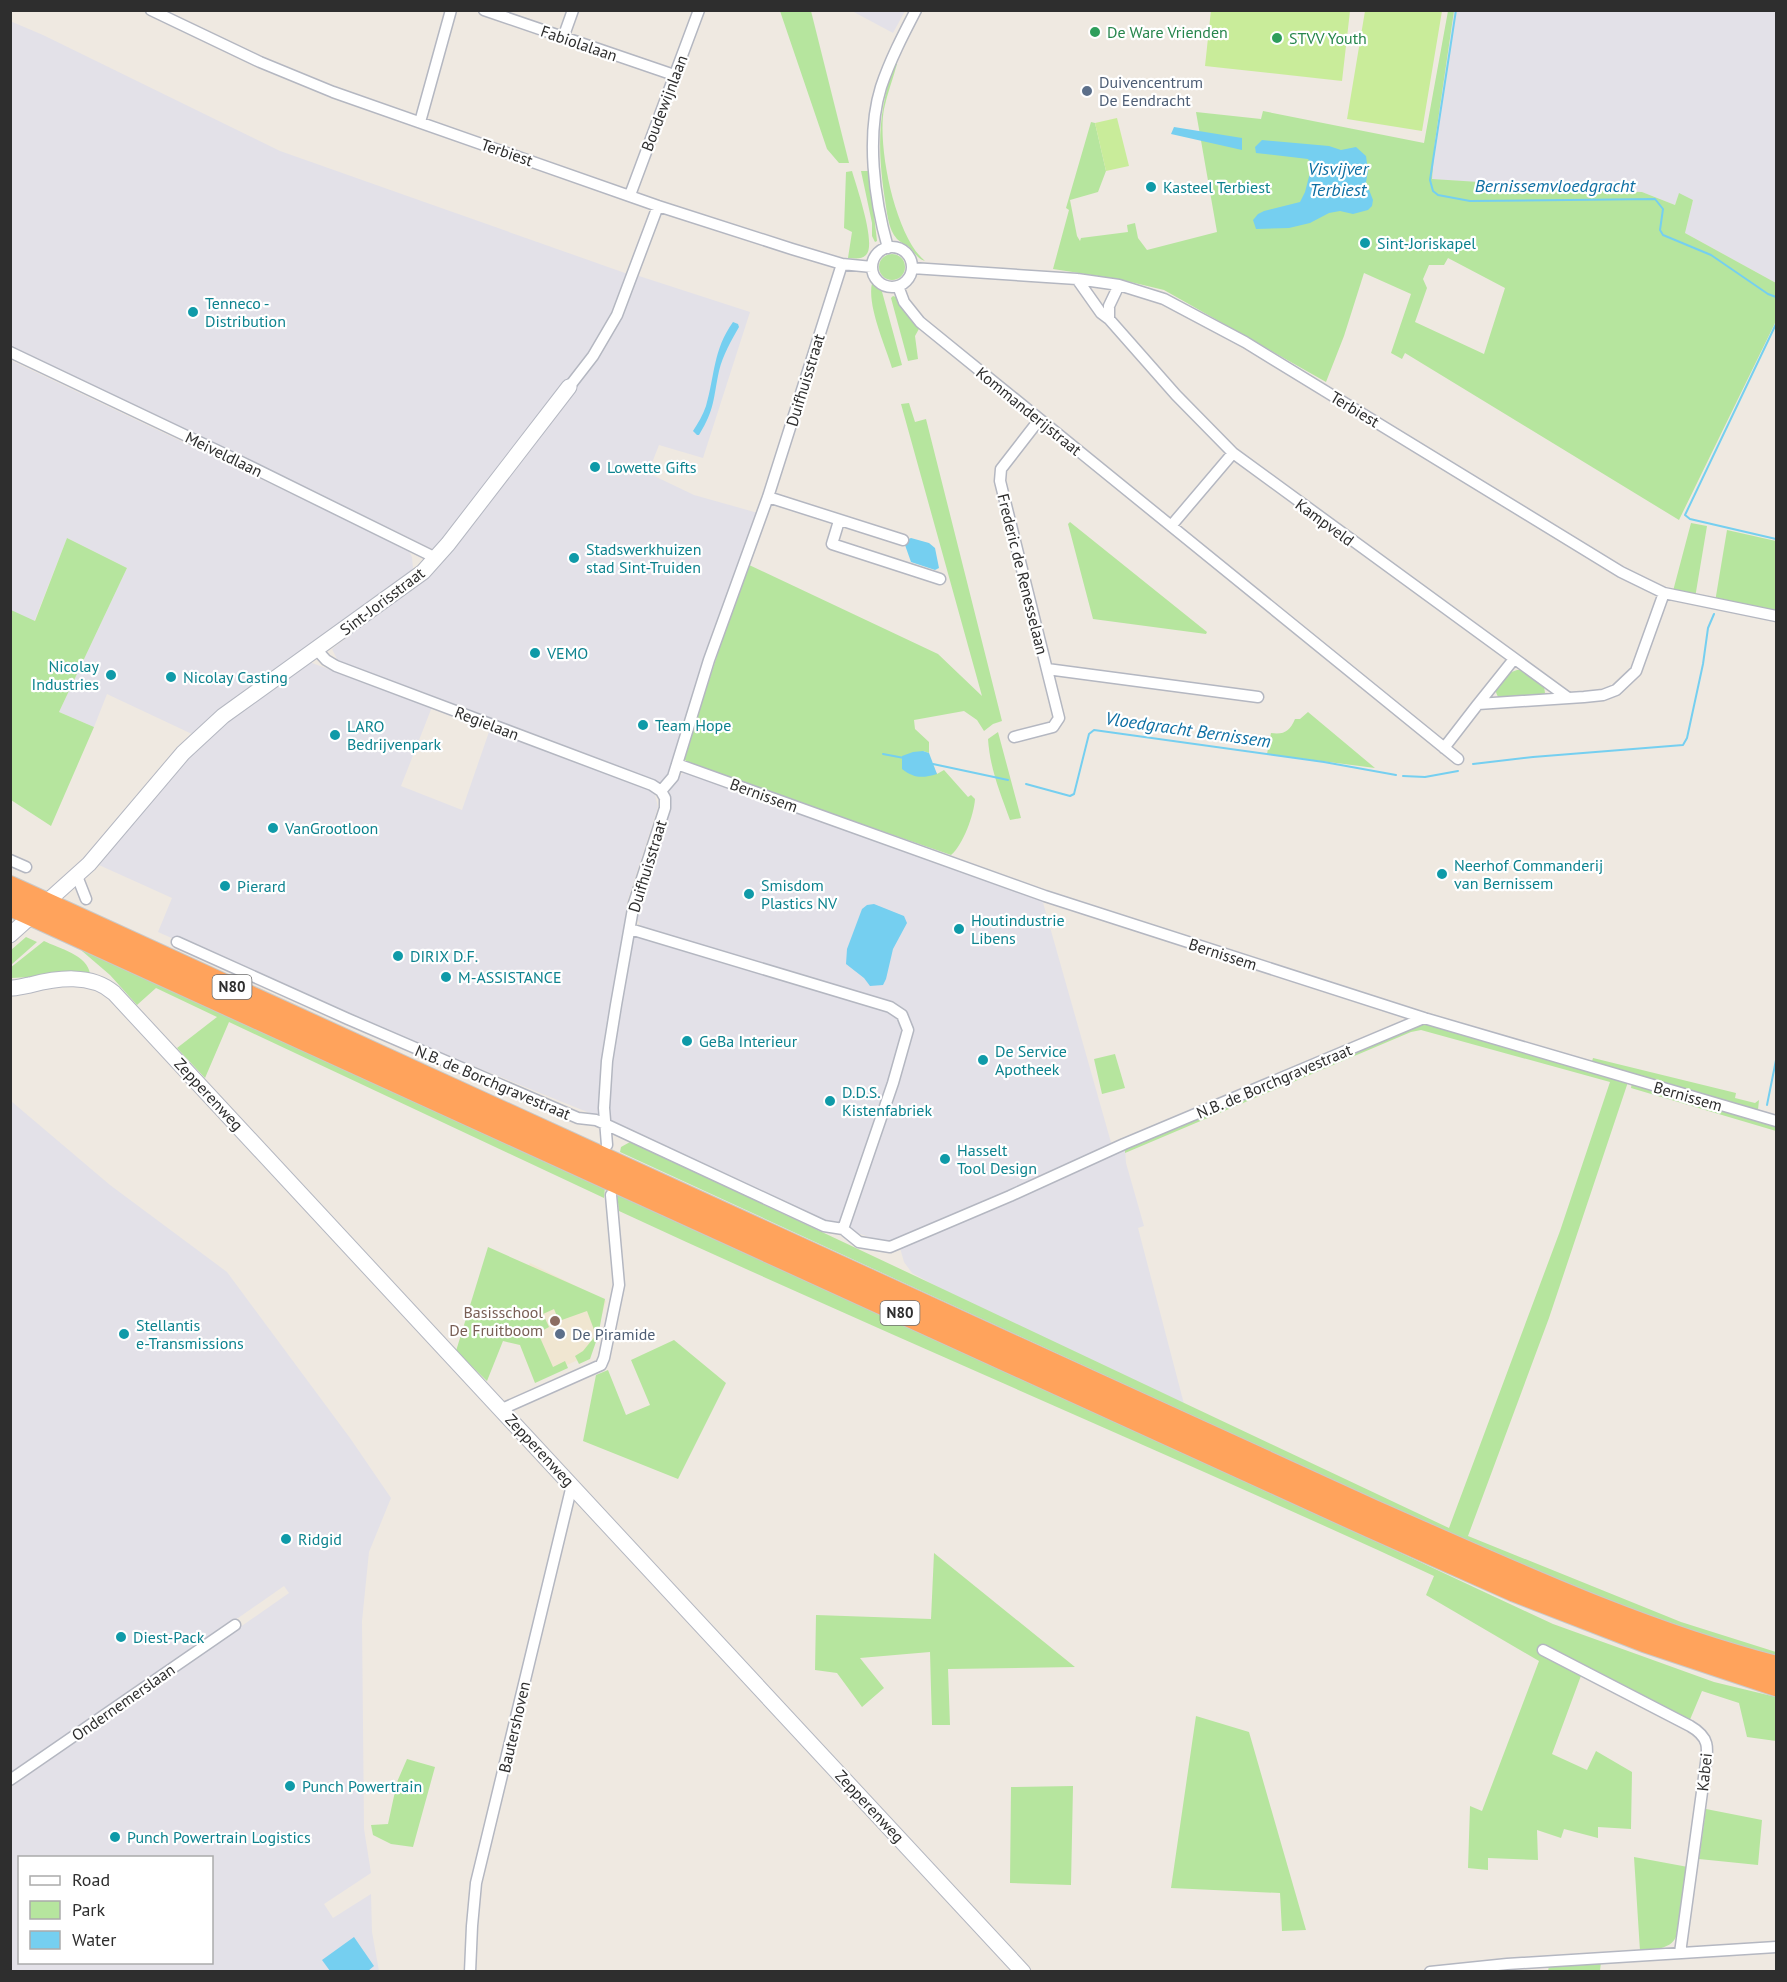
<svg xmlns="http://www.w3.org/2000/svg" width="1787" height="1982" font-family="'PT Sans',sans-serif">
<style>
.industrial{fill:#e3e1e8;fill-rule:evenodd}
.education{fill:#f0e6d1}
.green{fill:#b6e59e;fill-rule:evenodd}
.pitch{fill:#c9ec9a}
.water{fill:#75cff0}
.lines{fill:none;stroke-linecap:round;stroke-linejoin:round}
.stream{stroke:#75cff0;stroke-width:2}
.street-casing{stroke:#b4b7c1;stroke-width:13}
.secondary-casing{stroke:#b4b7c1;stroke-width:17}
.highway-casing{stroke:#c9c9c9;stroke-width:22}
.street{stroke:#fff;stroke-width:10}
.secondary{stroke:#fff;stroke-width:15}
.highway{stroke:#ffa35c;stroke-width:20}
.leisure-dot{fill:#2e9e5b;stroke:#fff;stroke-width:2}
.service-dot{fill:#5c6f8a;stroke:#fff;stroke-width:2}
.culture-dot{fill:#0f9aa8;stroke:#fff;stroke-width:2}
.education-dot{fill:#8d6e63;stroke:#fff;stroke-width:2}
.labels{text-anchor:middle;stroke-width:4.5;stroke-linejoin:round;paint-order:stroke}
.shield{fill:#fff;stroke:#6d6d6d;stroke-width:1.5}
.shield-label{font-size:15px;font-weight:bold;fill:#2e2e2e}
.leisure-label{font-size:16px;fill:#27864d;stroke:#fff;text-anchor:start}
.street-label{font-size:16px;fill:#2e2e2e;stroke:#fff}
.service-label{font-size:16px;fill:#4e5e75;stroke:#fff;text-anchor:start}
.culture-label{font-size:16px;fill:#0d838f;stroke:#fff;text-anchor:start}
.education-label{font-size:16px;fill:#785e54;stroke:#fff;text-anchor:end}
.water-label{font-size:18px;font-style:italic;fill:#0d6fa3;stroke:#fff}
</style>
<rect width="100%" height="100%" fill="#efe9e1"/>
<path class="industrial" d="M 852,11 L 905,10 L 905,11 L 893,33 Z
M 1454,11 L 1776,11 L 1776,283 L 1685,233 L 1693,200 L 1679,194 L 1675,205 L 1642,192 L 1496,188 L 1495,184 L 1432,179 L 1435,141 Z
M 10,21 L 43,35 L 280,151 L 625,273 L 639,276 L 750,312 L 703,458 L 659,445 L 648,473 L 694,495 L 758,513 L 735,573 L 669,774 L 660,783 L 479,713 L 339,663 L 332,649 L 409,589 L 447,556 L 11,346 Z
M 10,360 L 408,549 L 412,557 L 413,568 L 410,576 L 309,649 L 312,663 L 432,707 L 401,786 L 462,810 L 490,729 L 654,791 L 658,807 L 627,902 L 623,934 L 873,997 L 641,927 L 637,918 L 640,901 L 670,805 L 669,791 L 684,771 L 1042,899 L 1114,1153 L 1125,1148 L 1126,1163 L 1144,1226 L 1138,1228 L 1184,1404 L 949,1293 L 912,1273 L 904,1262 L 900,1248 L 832,1224 L 612,1122 L 335,1010 L 158,932 L 172,898 L 99,865 L 157,792 L 201,743 L 192,734 L 107,694 L 94,727 L 59,712 L 127,568 L 67,538 L 34,622 L 11,610 Z
M 11,1101 L 110,1185 L 227,1272 L 350,1438 L 391,1498 L 369,1552 L 362,1621 L 364,1829 L 371,1873 L 324,1904 L 333,1918 L 371,1894 L 372,1932 L 379,1971 L 11,1971 L 11,1787 L 289,1593 L 284,1586 L 11,1776 ZM 20,1858 L 212,1858 L 212,1962 L 20,1962 Z"/>
<path class="education" d="M 530,1263 L 606,1301 L 591,1354 L 534,1380 L 520,1345 L 503,1340 Z"/>
<path class="green" d="M 780,11 L 811,11 L 849,163 L 839,163 L 827,149 Z
M 1448,11 L 1454,11 L 1435,141 L 1432,179 L 1495,183 L 1496,188 L 1642,192 L 1675,205 L 1679,193 L 1693,200 L 1685,233 L 1776,283 L 1776,321 L 1679,520 L 1405,353 L 1402,359 L 1391,353 L 1411,294 L 1364,273 L 1344,336 L 1326,382 L 1164,290 L 1118,279 L 1053,269 L 1069,210 L 1066,208 L 1091,122 L 1095,123 L 1106,171 L 1098,192 L 1070,200 L 1077,236 L 1080,241 L 1081,238 L 1128,232 L 1127,225 L 1135,223 L 1138,238 L 1147,250 L 1217,232 L 1196,112 L 1261,119 L 1263,111 L 1424,143 ZM 1448,258 L 1505,288 L 1484,354 L 1415,322 L 1427,288 L 1423,279 L 1429,265 L 1444,265 Z
M 894,64 L 897,64 C 893,79 887,94 884,109 C 877,146 895,236 925,261 C 916,258 915,252 908,246 C 904,244 900,242 897,239 C 888,229 887,212 885,200 C 877,147 878,114 894,64 Z
M 852,171 C 856,185 877,245 866,255 C 861,260 854,258 848,258 L 852,232 L 844,228 L 846,172 Z
M 861,171 L 869,171 L 877,241 L 875,242 L 872,236 L 872,223 Z
M879 267a13 13 0 1 1 26 0a13 13 0 1 1-26 0Z
M 872,283 L 881,288 L 902,365 L 892,368 C 885,345 867,306 872,283 Z
M 893,296 L 896,297 L 920,327 L 915,336 L 918,359 L 908,361 L 891,298 Z
M 909,403 L 915,422 L 926,419 L 1002,721 L 993,724 L 984,731 L 977,720 L 964,711 L 914,720 L 915,729 L 929,742 L 929,753 L 923,751 L 937,774 L 944,770 L 968,797 L 971,795 L 975,799 C 974,815 963,845 951,855 L 690,765 L 685,760 L 684,757 L 747,564 L 938,654 L 982,696 L 901,404 Z
M 1070,522 L 1207,632 L 1206,634 L 1093,619 L 1068,524 Z
M 1691,523 L 1707,526 L 1695,598 L 1673,591 Z
M 1727,530 L 1776,541 L 1776,612 L 1715,602 Z
M 67,538 L 127,568 L 59,712 L 94,727 L 51,826 L 11,800 L 11,610 L 35,621 Z
M 1517,670 L 1523,670 L 1544,686 L 1545,693 L 1543,695 L 1498,697 L 1495,690 L 1509,673 Z
M 1308,712 L 1375,768 L 1267,754 L 1271,733 C 1284,735 1290,731 1295,719 L 1300,719 Z
M 998,732 L 1021,818 L 1010,820 C 1000,792 990,769 988,739 Z
M 26,937 L 37,942 L 11,965 L 11,950 Z
M 44,941 C 58,948 88,955 90,974 L 11,978 L 10,968 Z
M 82,951 L 86,951 L 605,1187 L 604,1198 L 229,1022 L 205,1078 L 177,1048 L 217,1017 L 156,988 L 137,1005 L 110,975 Z
M 1427,1023 L 1628,1082 L 1549,1318 L 1468,1536 L 1681,1622 L 1776,1652 L 1776,1659 L 1698,1635 L 1608,1602 L 1490,1553 L 620,1152 L 621,1147 L 630,1142 L 659,1155 L 1449,1528 L 1560,1231 L 1610,1082 L 1421,1030 L 1411,1032 L 1125,1153 L 1125,1148 L 1420,1024 Z
M 1115,1054 L 1125,1088 L 1102,1094 L 1094,1059 Z
M 1593,1058 L 1736,1093 L 1735,1098 L 1755,1103 L 1759,1100 L 1758,1110 L 1591,1065 Z
M 1632,1082 L 1776,1124 L 1776,1131 L 1631,1088 Z
M 617,1194 L 1039,1384 L 1553,1624 L 1714,1682 L 1776,1697 L 1776,1741 L 1747,1737 L 1739,1703 L 1702,1691 L 1689,1722 L 1582,1673 L 1552,1754 L 1587,1770 L 1596,1751 L 1632,1772 L 1631,1829 L 1598,1827 L 1598,1838 L 1564,1829 L 1561,1838 L 1537,1830 L 1538,1860 L 1488,1858 L 1488,1870 L 1468,1868 L 1470,1806 L 1482,1811 L 1539,1661 L 1426,1595 L 1434,1576 C 1164,1451 889,1336 619,1211 Z
M 488,1247 L 605,1299 L 598,1336 L 590,1359 L 579,1364 L 575,1356 L 583,1351 L 596,1335 L 587,1311 L 559,1321 L 554,1309 L 543,1314 L 549,1327 L 538,1333 L 553,1367 L 565,1361 L 568,1368 L 535,1383 L 520,1345 L 503,1341 L 487,1381 L 456,1351 Z
M 674,1340 L 726,1383 L 678,1479 L 583,1441 L 596,1375 L 608,1370 L 626,1415 L 650,1405 L 631,1360 Z
M 934,1553 L 1075,1667 L 948,1669 L 950,1725 L 932,1725 L 930,1652 L 860,1658 L 884,1688 L 862,1707 L 837,1673 L 815,1670 L 816,1615 L 931,1619 Z
M 1196,1716 L 1249,1732 L 1306,1930 L 1282,1931 L 1280,1893 L 1171,1888 Z
M 407,1759 L 435,1767 L 413,1847 L 391,1844 L 373,1835 L 371,1825 L 388,1824 L 397,1782 Z
M 1073,1786 L 1071,1885 L 1010,1883 L 1011,1787 Z
M 1706,1809 L 1762,1820 L 1758,1865 L 1699,1859 Z
M 1634,1857 L 1688,1867 L 1676,1937 C 1670,1950 1653,1949 1640,1951 Z
M 1601,1962 L 1600,1971 L 1548,1972 L 1549,1965 Z"/>
<path class="pitch" d="M 1211,10 L 1350,11 L 1342,81 L 1205,66 Z
M 1365,11 L 1442,11 L 1422,131 L 1347,119 Z
M 1117,118 L 1129,166 L 1106,171 L 1095,123 Z"/>
<path class="water" d="M 1174,127 L 1242,138 L 1242,150 L 1171,134 Z
M 1262,140 L 1329,146 L 1341,150 L 1356,147 L 1366,156 L 1368,171 L 1366,182 L 1373,200 L 1372,206 L 1368,210 L 1353,214 L 1340,211 L 1329,213 L 1310,223 L 1289,228 L 1256,229 L 1253,220 L 1258,214 L 1264,211 L 1300,202 L 1305,192 L 1312,165 L 1308,159 L 1256,153 L 1255,147 Z
M 733,322 L 738,324 L 739,327 C 731,341 723,355 719,371 C 713,399 715,409 699,435 L 697,435 L 693,431 C 698,423 703,415 706,406 C 715,375 713,350 733,322 Z
M 911,538 L 929,543 L 935,548 L 939,568 L 935,570 L 911,562 L 905,545 L 906,540 Z
M 923,751 L 929,753 L 937,774 C 923,778 915,779 902,769 L 902,756 L 913,752 Z
M 874,904 L 904,916 L 907,923 L 893,949 L 886,979 L 883,985 L 870,986 L 864,978 L 846,964 L 847,949 L 862,909 L 867,905 Z
M 354,1937 L 374,1966 L 368,1971 L 330,1971 L 322,1960 Z"/>
<g class="lines">
<path class="stream" d="M 1456,10 L 1430,180 L 1433,191 L 1438,195 L 1470,201 L 1655,199 L 1663,209 L 1660,230 L 1663,235 L 1711,255 L 1768,294 L 1776,297
M 1776,324 L 1685,515 L 1690,519 L 1776,539
M 883,754 L 904,758
M 933,764 L 1008,780
M 1473,764 L 1533,757 L 1683,745 L 1687,738 L 1703,664 L 1708,628 L 1714,614
M 1403,776 L 1425,777 L 1458,771
M 1026,784 L 1070,796 L 1074,794 L 1089,734 L 1094,730 L 1324,762 L 1396,775
M 1767,1105 L 1776,1060"/>
<g class="street-casing">
<path id="street" d="M 151,10 L 260,62 L 333,92 L 658,206 L 792,249 L 842,264 L 872,267
M 484,10 L 674,75
M 563,38 L 573,10
M 420,122 L 451,10
M 630,195 L 699,10
M872 267a20 20 0 1 1 40 0a20 20 0 1 1-40 0Z
M 888,248 C 874,199 866,135 881,87 C 890,60 903,35 916,10
M 912,268 L 1077,279 L 1119,285 L 1164,299 L 1245,342 L 1621,572 L 1664,593 L 1776,616
M 1077,279 L 1101,313 L 1109,319 L 1176,395 L 1233,453 L 1567,697
M 898,286 L 904,302 L 920,322 L 1458,759
M 1109,319 L 1109,306 L 1119,285
M 10,352 L 235,459 L 436,558
M 569,387 L 593,356 L 617,315 L 658,206
M 768,497 L 903,540
M 839,521 L 832,544 L 940,579
M 1171,526 L 1233,453
M 317,650 L 326,660 L 336,666 L 652,785 L 661,791
M 1047,669 L 1258,697
M 1478,704 L 1514,659
M 1014,737 L 1053,727 L 1059,718 L 1000,481 L 1001,469 L 1039,420
M 1444,748 L 1478,704 L 1584,697 L 1603,695 L 1616,690 L 1636,671 L 1664,593
M 677,764 L 1045,896 L 1424,1018 L 1776,1121
M 661,791 L 673,777 L 709,660 L 768,497 L 842,264
M 10,860 L 26,867
M 77,876 L 86,899
M 630,929 L 890,1007 L 902,1015 L 908,1030 L 893,1083 L 843,1229
M 177,942 L 348,1019 L 578,1118 L 596,1120 L 605,1124 L 824,1226 L 843,1229 L 859,1242 L 890,1247 L 1010,1196 L 1124,1144 L 1424,1018
M 607,1145 L 604,1108 L 607,1061 L 616,1005 L 634,903 L 665,808 L 665,798 L 661,791
M 502,1409 L 601,1365 L 604,1358 L 619,1285 L 611,1195
M 1543,1650 L 1690,1726 C 1711,1738 1708,1749 1705,1770 L 1680,1953
M 10,1780 L 235,1625
M 470,1972 L 472,1926 L 476,1883 L 572,1485
M 1430,1972 L 1507,1964 L 1776,1947"/>
</g>
<g class="secondary-casing">
<path id="secondary" d="M 10,935 L 89,864 L 183,753 L 223,716 L 423,572 L 448,544 L 569,387
M 10,988 C 17,988 23,986 30,985 C 57,978 91,973 114,993 L 1023,1972"/>
</g>
<g class="highway-casing">
<path id="highway" d="M 10,886 L 1374,1510 C 1506,1568 1637,1630 1776,1666
M 10,906 L 1371,1528 L 1515,1592 L 1644,1642 L 1776,1686"/>
</g>
<use href="#street" class="street"/>
<use href="#secondary" class="secondary"/>
<use href="#highway" class="highway"/>
</g>
<g class="leisure-dot">
<circle cx="1095" cy="32" r="6"/>
<circle cx="1277" cy="38" r="6"/>
</g>
<g class="service-dot">
<circle cx="1087" cy="91" r="6"/>
<circle cx="560" cy="1334" r="6"/>
</g>
<g class="culture-dot">
<circle cx="1151" cy="187" r="6"/>
<circle cx="1365" cy="243" r="6"/>
<circle cx="193" cy="312" r="6"/>
<circle cx="595" cy="467" r="6"/>
<circle cx="574" cy="558" r="6"/>
<circle cx="535" cy="653" r="6"/>
<circle cx="111" cy="675" r="6"/>
<circle cx="171" cy="677" r="6"/>
<circle cx="643" cy="725" r="6"/>
<circle cx="335" cy="735" r="6"/>
<circle cx="273" cy="828" r="6"/>
<circle cx="1442" cy="874" r="6"/>
<circle cx="225" cy="886" r="6"/>
<circle cx="749" cy="894" r="6"/>
<circle cx="959" cy="929" r="6"/>
<circle cx="398" cy="956" r="6"/>
<circle cx="446" cy="977" r="6"/>
<circle cx="687" cy="1041" r="6"/>
<circle cx="983" cy="1060" r="6"/>
<circle cx="830" cy="1101" r="6"/>
<circle cx="945" cy="1159" r="6"/>
<circle cx="124" cy="1334" r="6"/>
<circle cx="286" cy="1539" r="6"/>
<circle cx="121" cy="1637" r="6"/>
<circle cx="290" cy="1786" r="6"/>
<circle cx="115" cy="1837" r="6"/>
</g>
<circle class="education-dot" cx="555" cy="1321" r="6"/>
<g class="labels">
<g class="shield">
<rect x="212.5" y="975" width="39" height="24" rx="4.5"/>
<rect x="880.5" y="1301" width="39" height="24" rx="4.5"/>
</g>
<g class="shield-label">
<text x="232" y="992">N80</text>
<text x="900" y="1318">N80</text>
</g>
<g class="leisure-label">
<text x="1107" y="38">De Ware Vrienden</text>
<text x="1289" y="44">STVV Youth</text>
</g>
<g class="street-label">
<text transform="translate(579 43) rotate(19)" y="6">Fabiolalaan</text>
<text transform="translate(664 103) rotate(-69)" y="6">Boudewijnlaan</text>
<text transform="translate(507 152) rotate(19)" y="6">Terbiest</text>
<text transform="translate(805 380) rotate(-73)" y="6">Duifhuisstraat</text>
<text transform="translate(1355 409) rotate(31)" y="6">Terbiest</text>
<text transform="translate(1029 411) rotate(39)" y="6">Kommanderijstraat</text>
<text transform="translate(224 454) rotate(26)" y="6">Meiveldlaan</text>
<text transform="translate(1325 522) rotate(36)" y="6">Kampveld</text>
<text transform="translate(1023 574) rotate(76)" y="6">Frederic de Renesselaan</text>
<text transform="translate(382 601) rotate(-37)" y="6">Sint-Jorisstraat</text>
<text transform="translate(487 723) rotate(21)" y="6">Regielaan</text>
<text transform="translate(764 795) rotate(20)" y="6">Bernissem</text>
<text transform="translate(647 866) rotate(-73)" y="6">Duifhuisstraat</text>
<text transform="translate(1223 954) rotate(18)" y="6">Bernissem</text>
<text transform="translate(1274 1081) rotate(-23)" y="6">N.B. de Borchgravestraat</text>
<text transform="translate(493 1082) rotate(23)" y="6">N.B. de Borchgravestraat</text>
<text transform="translate(209 1094) rotate(47)" y="6">Zepperenweg</text>
<text transform="translate(1688 1096) rotate(16)" y="6">Bernissem</text>
<text transform="translate(540 1450) rotate(47)" y="6">Zepperenweg</text>
<text transform="translate(123 1702) rotate(-35)" y="6">Ondernemerslaan</text>
<text transform="translate(514 1727) rotate(-77)" y="6">Bautershoven</text>
<text transform="translate(1704 1772) rotate(-84)" y="6">Kabei</text>
<text transform="translate(870 1806) rotate(47)" y="6">Zepperenweg</text>
</g>
<g class="service-label">
<text x="1099" y="88">Duivencentrum<tspan x="1099" dy="18">De Eendracht</tspan></text>
<text x="572" y="1340">De Piramide</text>
</g>
<g class="culture-label">
<text x="1163" y="193">Kasteel Terbiest</text>
<text x="1377" y="249">Sint-Joriskapel</text>
<text x="205" y="309">Tenneco -<tspan x="205" dy="18">Distribution</tspan></text>
<text x="607" y="473">Lowette Gifts</text>
<text x="586" y="555">Stadswerkhuizen<tspan x="586" dy="18">stad Sint-Truiden</tspan></text>
<text x="547" y="659">VEMO</text>
<text x="99" y="672" text-anchor="end">Nicolay<tspan x="99" dy="18">Industries</tspan></text>
<text x="183" y="683">Nicolay Casting</text>
<text x="655" y="731">Team Hope</text>
<text x="347" y="732">LARO<tspan x="347" dy="18">Bedrijvenpark</tspan></text>
<text x="285" y="834">VanGrootloon</text>
<text x="1454" y="871">Neerhof Commanderij<tspan x="1454" dy="18">van Bernissem</tspan></text>
<text x="761" y="891">Smisdom<tspan x="761" dy="18">Plastics NV</tspan></text>
<text x="237" y="892">Pierard</text>
<text x="971" y="926">Houtindustrie<tspan x="971" dy="18">Libens</tspan></text>
<text x="410" y="962">DIRIX D.F.</text>
<text x="458" y="983">M-ASSISTANCE</text>
<text x="699" y="1047">GeBa Interieur</text>
<text x="995" y="1057">De Service<tspan x="995" dy="18">Apotheek</tspan></text>
<text x="842" y="1098">D.D.S.<tspan x="842" dy="18">Kistenfabriek</tspan></text>
<text x="957" y="1156">Hasselt<tspan x="957" dy="18">Tool Design</tspan></text>
<text x="136" y="1331">Stellantis<tspan x="136" dy="18">e-Transmissions</tspan></text>
<text x="298" y="1545">Ridgid</text>
<text x="133" y="1643">Diest-Pack</text>
<text x="302" y="1792">Punch Powertrain</text>
<text x="127" y="1843">Punch Powertrain Logistics</text>
</g>
<g class="education-label">
<text x="543" y="1318">Basisschool<tspan x="543" dy="18">De Fruitboom</tspan></text>
</g>
<g class="water-label">
<text x="1338" y="175">Visvijver<tspan x="1338" dy="21">Terbiest</tspan></text>
<text x="1555" y="192">Bernissemvloedgracht</text>
<text transform="translate(1188 730) rotate(8)" y="6">Vloedgracht Bernissem</text>
</g>
</g>
<rect width="1787" height="1982" fill="none" stroke="#2e2e2e" stroke-width="24"/>
<rect x="18" y="1856" width="195" height="108" fill="#ffffff" stroke="#ababab" stroke-width="1.5"/>
<rect x="30" y="1876" width="30" height="9" fill="#ffffff" stroke="#ababab" stroke-width="1.5"/>
<text x="72" y="1886" font-size="18" fill="#2e2e2e">Road</text>
<rect x="30" y="1901" width="30" height="18" fill="#b6e59e" stroke="#ababab" stroke-width="1.5"/>
<text x="72" y="1916" font-size="18" fill="#2e2e2e">Park</text>
<rect x="30" y="1931" width="30" height="18" fill="#75cff0" stroke="#ababab" stroke-width="1.5"/>
<text x="72" y="1946" font-size="18" fill="#2e2e2e">Water</text>
</svg>
